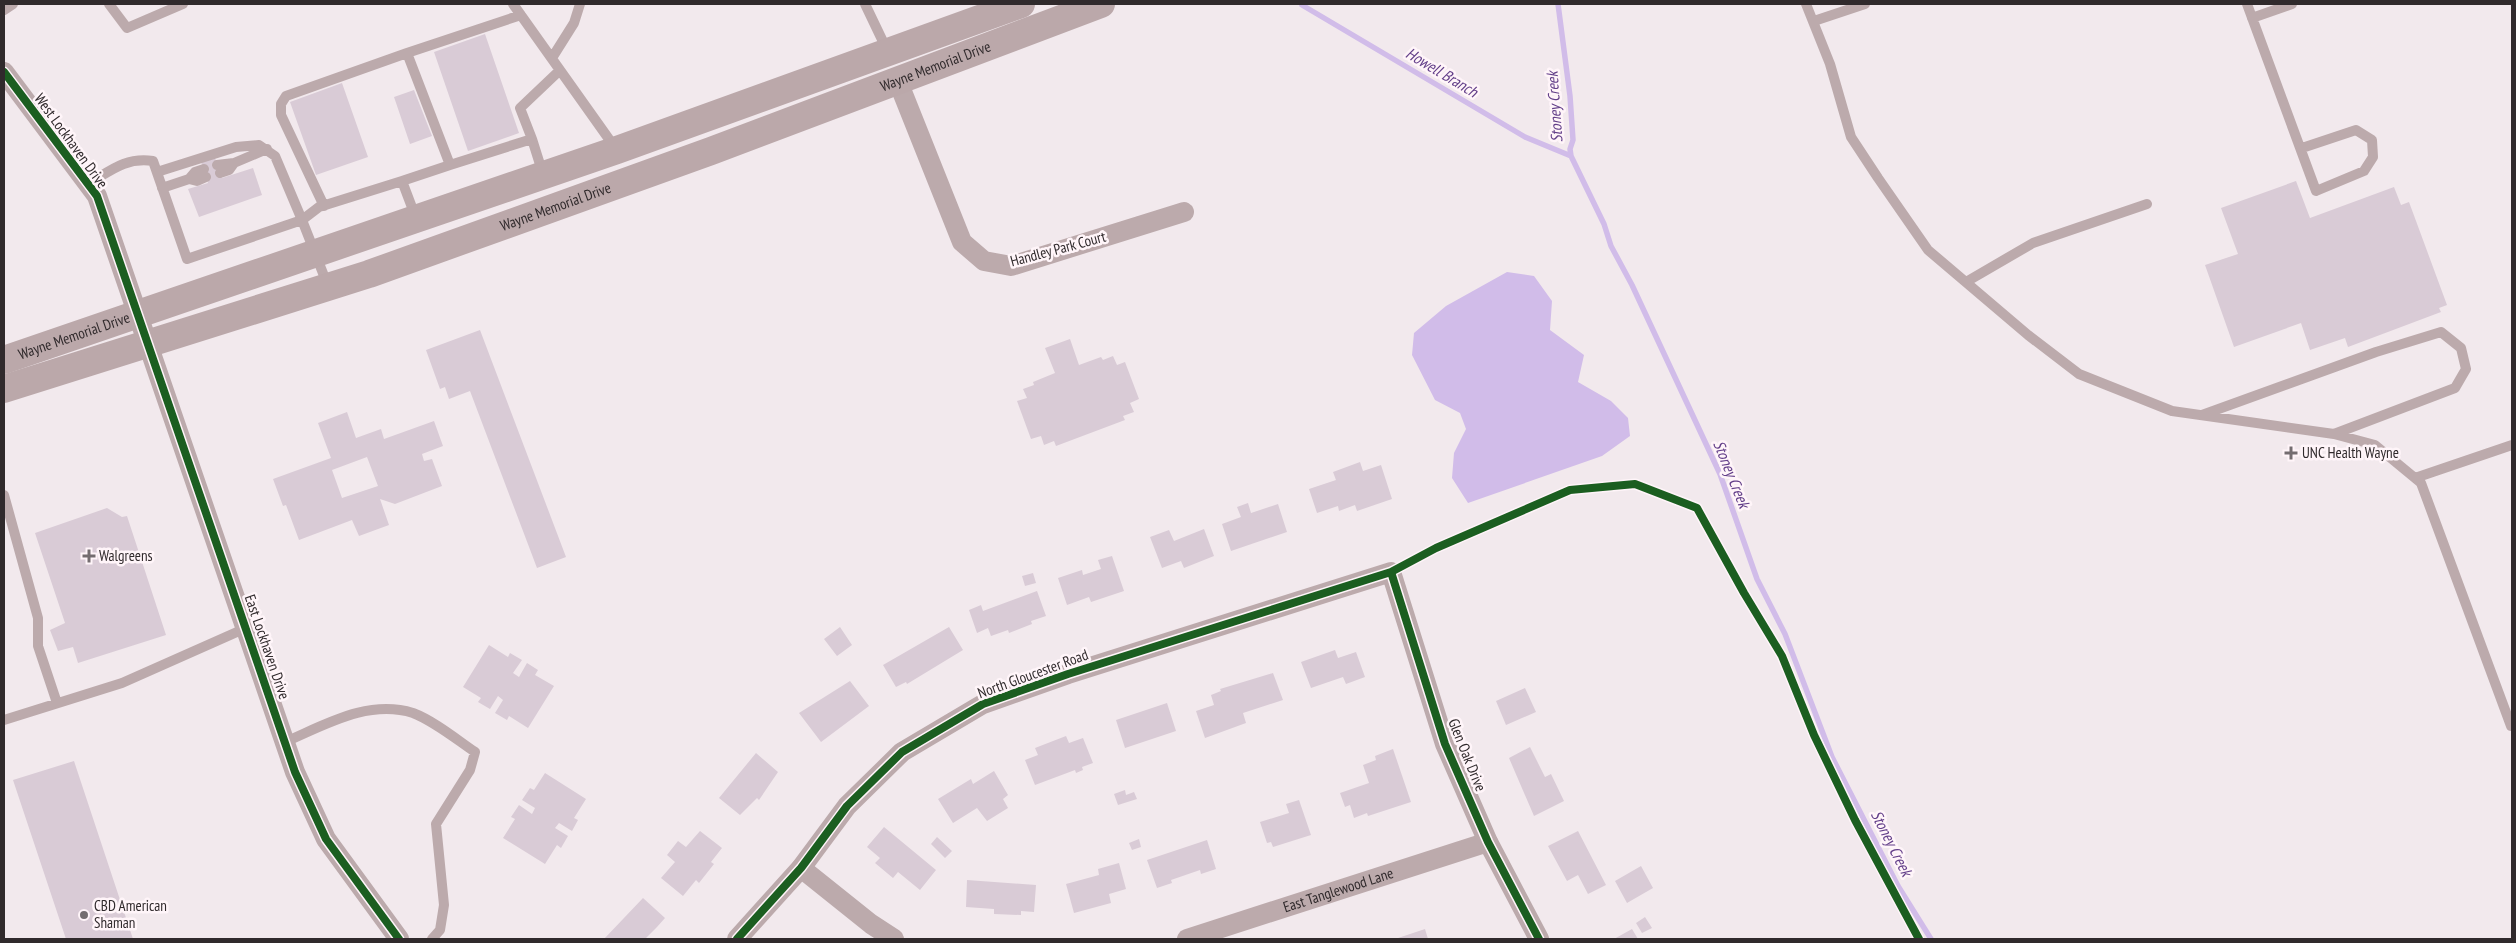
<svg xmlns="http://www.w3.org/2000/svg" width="2516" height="943" font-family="'PT Sans Narrow',sans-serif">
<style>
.water{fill:#d1bce9}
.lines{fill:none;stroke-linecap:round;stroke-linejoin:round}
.stream{stroke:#d1bce9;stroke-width:5.5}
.building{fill:#d9cbd6;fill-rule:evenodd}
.service{stroke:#bcaaac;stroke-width:10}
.minor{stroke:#bcaaac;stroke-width:20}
.secondary{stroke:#bba8aa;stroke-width:28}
.cycleway-casing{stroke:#fff5f9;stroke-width:11}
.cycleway{stroke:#1b5e20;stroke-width:8}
.poi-dot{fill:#746d70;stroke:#fff5f9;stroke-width:2}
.labels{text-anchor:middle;stroke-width:5;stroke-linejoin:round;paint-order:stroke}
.street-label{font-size:15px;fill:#302a2c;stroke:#fff5f9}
.poi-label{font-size:15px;fill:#302a2c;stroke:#fff5f9;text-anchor:start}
.water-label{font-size:16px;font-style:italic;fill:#633f89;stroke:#fff5f9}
</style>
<rect width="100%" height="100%" fill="#f2e9ed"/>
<path class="water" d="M 1507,272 L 1534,276 L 1552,301 L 1550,330 L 1584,355 L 1578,382 L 1611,401 L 1628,418 L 1630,436 L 1602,456 L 1468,503 L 1452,478 L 1454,453 L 1466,429 L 1460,413 L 1435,400 L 1412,355 L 1414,333 L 1446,306 Z"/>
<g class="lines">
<path class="stream" d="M 1558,4 L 1570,96 L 1573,140 L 1570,149 L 1571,156 L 1604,224 L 1611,246 L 1632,285 L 1720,474 L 1757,579 L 1785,634 L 1832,757 L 1898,886 L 1931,939
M 1302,5 L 1525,137 L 1571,156"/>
</g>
<path class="building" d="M 485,34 L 519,133 L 468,151 L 434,52 Z
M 342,83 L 368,157 L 316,175 L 290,102 Z
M 414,90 L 432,136 L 410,144 L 394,97 Z
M 215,158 L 222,178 L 253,168 L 262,195 L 199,217 L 188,189 L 208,183 L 201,162 Z
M 2296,181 L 2310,218 L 2394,187 L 2401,205 L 2409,202 L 2447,305 L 2439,308 L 2441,312 L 2348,347 L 2345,338 L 2310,350 L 2301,323 L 2234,347 L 2205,265 L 2238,254 L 2221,208 Z
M 480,330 L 566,557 L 537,568 L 470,391 L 449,399 L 445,387 L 440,389 L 426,350 Z
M 1070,339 L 1079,365 L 1101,357 L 1103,360 L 1113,356 L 1117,365 L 1125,362 L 1139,399 L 1130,403 L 1134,412 L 1123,416 L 1125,420 L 1056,446 L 1054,441 L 1044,445 L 1041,436 L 1031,439 L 1017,401 L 1027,398 L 1023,389 L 1034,385 L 1033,382 L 1055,373 L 1045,348 Z
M 347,412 L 356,438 L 381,429 L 384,439 L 434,421 L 443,446 L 422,454 L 424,461 L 432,459 L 442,486 L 395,504 L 380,499 L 389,525 L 359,536 L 352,520 L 299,540 L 286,505 L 283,506 L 273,479 L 331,458 L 318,423 ZM 367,457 L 378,486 L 342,498 L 332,470 Z
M 1360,462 L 1363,471 L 1381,465 L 1392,499 L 1357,511 L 1355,505 L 1339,511 L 1338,506 L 1317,513 L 1309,489 L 1336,480 L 1333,472 Z
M 1248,503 L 1251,513 L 1278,504 L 1287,532 L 1231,551 L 1222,524 L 1241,517 L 1237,507 Z
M 107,508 L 122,517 L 127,516 L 166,635 L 78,663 L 73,647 L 58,651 L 50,630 L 65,623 L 35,533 Z
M 1204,529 L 1214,556 L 1184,568 L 1181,561 L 1162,568 L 1150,537 L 1169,530 L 1174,541 Z
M 1112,556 L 1124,591 L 1091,602 L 1089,597 L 1067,605 L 1058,578 L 1082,570 L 1083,575 L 1101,569 L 1098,560 Z
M 1033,573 L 1036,583 L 1025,586 L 1022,576 Z
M 1037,591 L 1046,616 L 1031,621 L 1032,624 L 1009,633 L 1008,630 L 991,636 L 988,628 L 977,633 L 969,610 L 981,605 L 983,611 Z
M 840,627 L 852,645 L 837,656 L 824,639 Z
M 949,627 L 963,650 L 907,684 L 906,682 L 896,687 L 883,665 Z
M 489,645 L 508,657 L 510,653 L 522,660 L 513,673 L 519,677 L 527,663 L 538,670 L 535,675 L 554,686 L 528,728 L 509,716 L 507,720 L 495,713 L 503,700 L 498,696 L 490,709 L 478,702 L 481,698 L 463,687 Z
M 1335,650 L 1338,658 L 1356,652 L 1365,677 L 1346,684 L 1343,677 L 1311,688 L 1301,662 Z
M 1273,673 L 1283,700 L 1243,713 L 1246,723 L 1205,738 L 1196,711 L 1214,705 L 1211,695 L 1221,691 L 1220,689 Z
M 850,681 L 869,706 L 821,742 L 799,713 Z
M 1525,688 L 1536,712 L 1506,725 L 1496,701 Z
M 1167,703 L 1176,731 L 1125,748 L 1116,720 Z
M 1066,736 L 1069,743 L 1083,738 L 1093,763 L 1082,767 L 1083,770 L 1076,773 L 1075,770 L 1035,785 L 1025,760 L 1038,755 L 1035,748 Z
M 1530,747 L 1545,777 L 1551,774 L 1564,801 L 1534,816 L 1509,758 Z
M 1393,749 L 1411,802 L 1368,816 L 1367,813 L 1354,818 L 1350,805 L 1345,807 L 1340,793 L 1369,783 L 1363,765 L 1376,760 L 1375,756 Z
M 756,753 L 778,772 L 759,800 L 757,798 L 740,815 L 719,798 Z
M 74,761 L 133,939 L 66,939 L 13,780 Z
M 994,771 L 1008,795 L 1003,799 L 1008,808 L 987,821 L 977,808 L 953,823 L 938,799 L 971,779 L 973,784 Z
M 545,773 L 586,799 L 574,818 L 578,820 L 572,831 L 559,823 L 555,828 L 568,836 L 561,848 L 557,845 L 545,864 L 503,838 L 515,819 L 511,817 L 519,805 L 532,814 L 535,808 L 522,800 L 530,788 L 534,790 Z
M 1125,790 L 1126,795 L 1134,792 L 1137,799 L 1118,805 L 1114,794 Z
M 1299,800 L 1311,835 L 1273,847 L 1271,842 L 1267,843 L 1260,822 L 1289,813 L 1286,804 Z
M 884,827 L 936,870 L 920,890 L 898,872 L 893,878 L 875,863 L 880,858 L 867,847 Z
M 700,831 L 722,848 L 711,862 L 714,864 L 699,883 L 696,880 L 683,896 L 661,878 L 675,862 L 667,855 L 678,841 L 686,847 Z
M 1578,831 L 1606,885 L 1588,894 L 1578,875 L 1567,881 L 1548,846 Z
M 937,837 L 952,851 L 945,858 L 931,844 Z
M 1139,839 L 1141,847 L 1132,850 L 1129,843 Z
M 1207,840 L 1216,869 L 1201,874 L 1200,870 L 1171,880 L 1172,883 L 1157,888 L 1147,860 Z
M 1119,863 L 1126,889 L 1109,894 L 1111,903 L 1074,913 L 1066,884 L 1099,875 L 1098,869 Z
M 1641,866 L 1653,888 L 1627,903 L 1615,881 Z
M 967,880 L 1036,885 L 1034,912 L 1021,911 L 1021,915 L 994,914 L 994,909 L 966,907 Z
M 643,898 L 665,918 L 657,927 L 645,939 L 604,939 Z
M 1645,917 L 1652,928 L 1642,933 L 1636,923 Z
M 1425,929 L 1428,939 L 1395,939 Z
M 1632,929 L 1638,939 L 1614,939 Z"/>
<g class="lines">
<path class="service" d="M 109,4 L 127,28 L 183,4
M 513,4 L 616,149
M 865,4 L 887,50
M 1806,4 L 1830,64 L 1851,137 L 1878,178 L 1928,250 L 2028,335 L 2079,374 L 2172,411 L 2334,434 L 2375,445 L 2421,483 L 2511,726 L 2512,726
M 2247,4 L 2316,191 L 2364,171 L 2373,157 L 2372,140 L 2356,130 L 2302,148
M 4,10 L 13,4
M 2252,18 L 2292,4
M 1814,21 L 1865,4
M 552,58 L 574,23 L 580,4
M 532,139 L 543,174
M 217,165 L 234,163 L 267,149
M 450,165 L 532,139 L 520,108 L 560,70
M 157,172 L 236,147 L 259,145 L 275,156 L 302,220 L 319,207 L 402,181 L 416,218
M 220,173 L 229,170 L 234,163
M 189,179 L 197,181 L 206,177
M 402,181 L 450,165 L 407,53 L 521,15
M 88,184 C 110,171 125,157 153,161 L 187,259 L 302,220 L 328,286
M 162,188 L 189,179 L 195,172 L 204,169
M 324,206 L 281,115 L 281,104 L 286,96 L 407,53
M 1966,282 L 2033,243 L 2147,204
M 2202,415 L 2376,352 L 2441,332 L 2461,348 L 2466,369 L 2455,388 L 2334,434
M 2415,478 L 2512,445
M 4,495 L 38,618 L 38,646 L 57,703
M 4,720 L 122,683 L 246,628
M 285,742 C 325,725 368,699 413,713 C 434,721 456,739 475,752 L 470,770 L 436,824 L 444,905 L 440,930 L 432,939"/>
<g class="minor">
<path d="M 4,72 L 97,196 L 295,772 L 326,839 L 399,939"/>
<path d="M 897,79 L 962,242 L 984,261 L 1011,266 L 1184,212"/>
<path d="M 801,868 L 871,924 L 894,939"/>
<path d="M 737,939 L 801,868 L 847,806 L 902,752 L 983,704 L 1068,674 L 1391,572 L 1445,744 L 1488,842 L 1539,939"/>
<path id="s1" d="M 1187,939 L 1488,842"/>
</g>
<g class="secondary">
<path id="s2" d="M 4,360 L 617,150 L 1021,4"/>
<path id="s3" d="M 4,389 L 369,274 L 711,151 L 1101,4"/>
</g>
<g class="cycleway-casing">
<path id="cycleway" d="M 4,72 L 97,196 L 295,772 L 326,839 L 399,939
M 1391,572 L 1445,744 L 1488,842 L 1539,939
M 737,939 L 801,868 L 847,806 L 902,752 L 983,704 L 1068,674 L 1391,572 L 1436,548 L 1570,490 L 1635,484 L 1697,508 L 1744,593 L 1782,656 L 1814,735 L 1855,820 L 1919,939"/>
</g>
<use href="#cycleway" class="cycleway"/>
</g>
<g class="poi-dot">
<path d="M2288.5 445.5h5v5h5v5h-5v5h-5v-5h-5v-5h5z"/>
<path d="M86.5 548.5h5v5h5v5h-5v5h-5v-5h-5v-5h5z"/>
<circle cx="84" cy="915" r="5"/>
</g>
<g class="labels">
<g class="street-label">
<text dy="5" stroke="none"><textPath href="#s3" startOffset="986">Wayne Memorial Drive</textPath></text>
<text transform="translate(71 141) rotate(54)" y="5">West Lockhaven Drive</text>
<text dy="5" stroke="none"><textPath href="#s3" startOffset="581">Wayne Memorial Drive</textPath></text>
<text transform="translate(1058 249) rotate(-15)" y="5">Handley Park Court</text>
<text dy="5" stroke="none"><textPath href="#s2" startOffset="74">Wayne Memorial Drive</textPath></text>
<text transform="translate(267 647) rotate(71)" y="5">East Lockhaven Drive</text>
<text transform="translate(1033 674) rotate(-20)" y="5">North Gloucester Road</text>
<text transform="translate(1467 755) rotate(68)" y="5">Glen Oak Drive</text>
<text dy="5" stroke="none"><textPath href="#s1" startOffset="159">East Tanglewood Lane</textPath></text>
</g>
<g class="poi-label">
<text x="2302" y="458">UNC Health Wayne</text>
<text x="99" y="561">Walgreens</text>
<text x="94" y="911">CBD American<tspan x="94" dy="17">Shaman</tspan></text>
</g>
<g class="water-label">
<text transform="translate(1442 72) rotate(31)" y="6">Howell Branch</text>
<text transform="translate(1554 107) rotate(-94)" y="6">Stoney Creek</text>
<text transform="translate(1732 474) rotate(68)" y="6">Stoney Creek</text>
<text transform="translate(1892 843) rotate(63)" y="6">Stoney Creek</text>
</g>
</g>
<rect width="2516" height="943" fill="none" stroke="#302a2c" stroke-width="10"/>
</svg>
